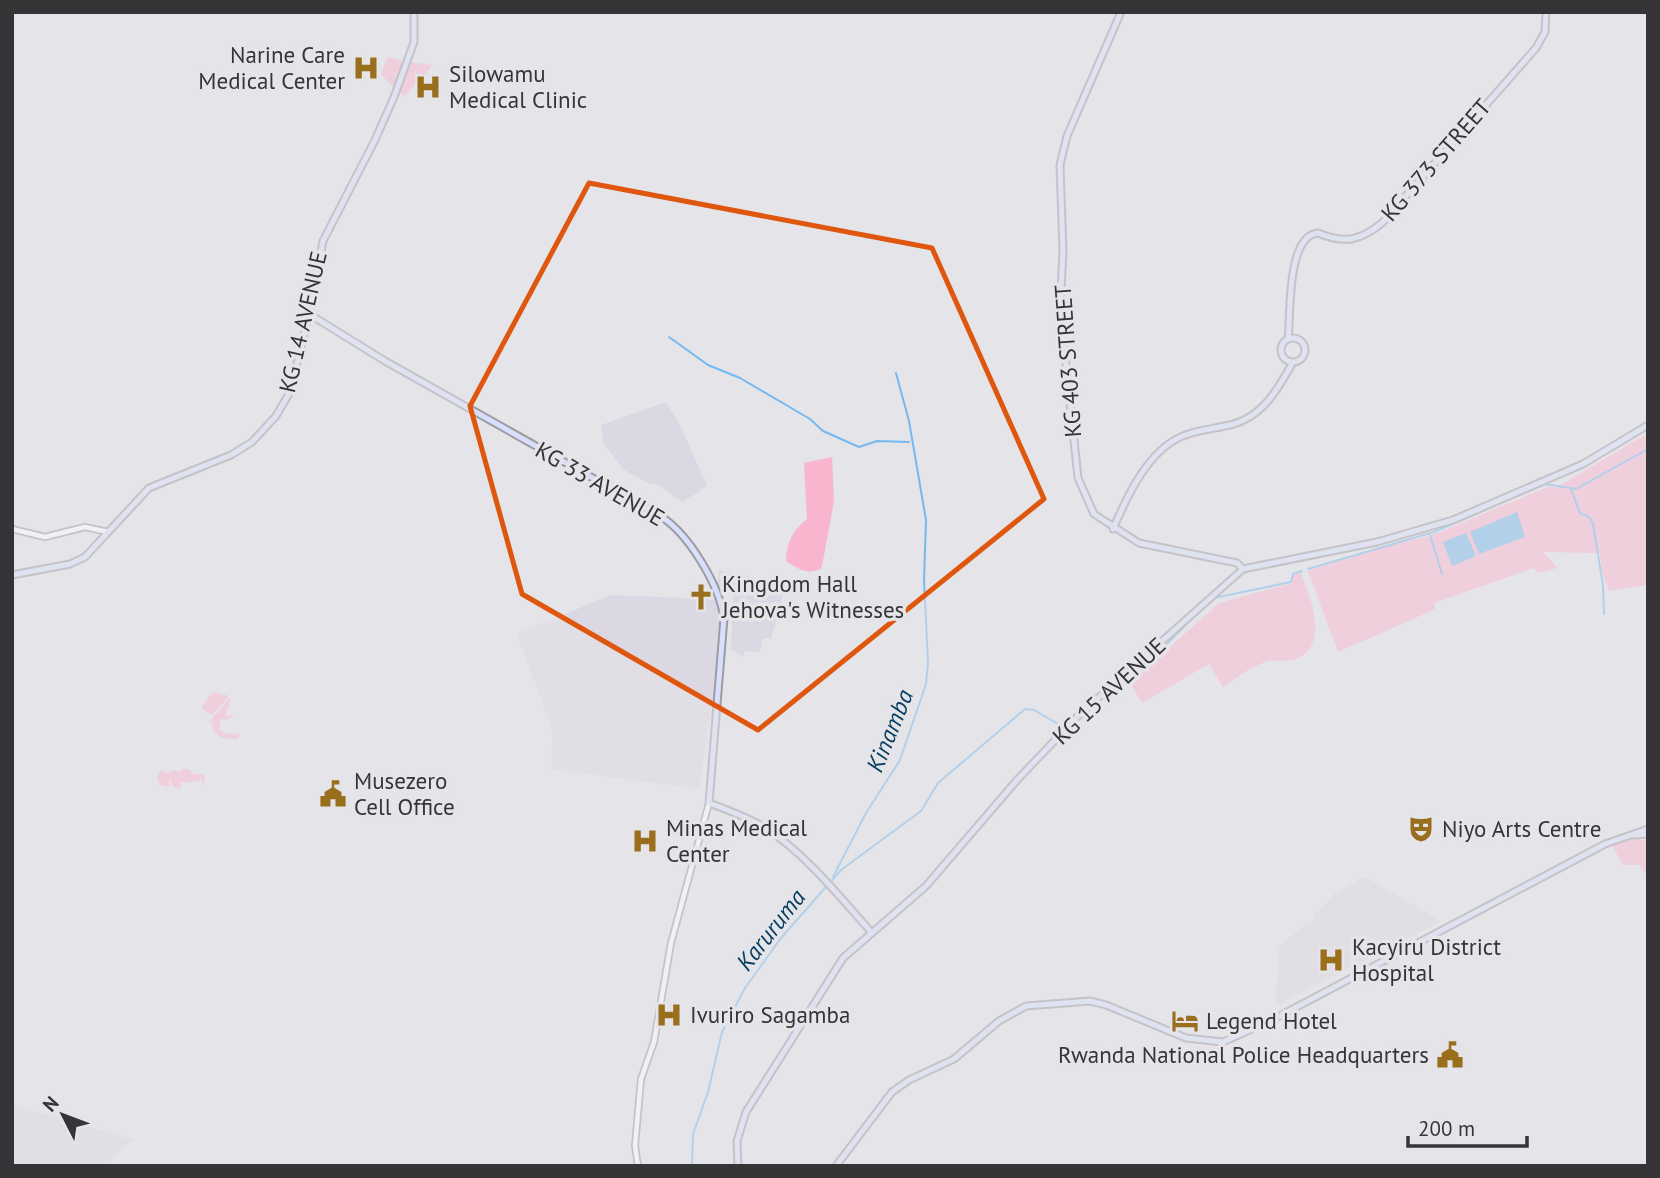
<svg xmlns="http://www.w3.org/2000/svg" width="1660" height="1178" font-family="'PT Sans',sans-serif">
<style>
.built{fill:#dcd8e3}
.green{fill:#f8b5cd}
.water{fill:#75b9f0}
.lines{fill:none;stroke-linecap:round;stroke-linejoin:round}
.stream{stroke:#75b9f0;stroke-width:2}
.tertiary-casing{stroke:#9d9ca0;stroke-width:8}
.secondary-casing{stroke:#9d9ca0;stroke-width:9}
.tertiary{stroke:#fff;stroke-width:4.5}
.secondary{stroke:#d8dffc;stroke-width:5}
.marked{fill:none;stroke:#df570e;stroke-width:5;stroke-linejoin:round}
.labels{text-anchor:middle;stroke-width:7;stroke-linejoin:round;paint-order:stroke}
.poi-label{font-size:23px;fill:#353436;stroke:#e5e4e8;text-anchor:start}
.street-label{font-size:23px;fill:#353436;stroke:#e5e4e8}
.water-label{font-size:24px;font-style:italic;fill:#073e61;stroke:#e5e4e8}
</style>
<rect width="100%" height="100%" fill="#e5e4e8"/>
<path class="built" d="M 666,402 L 681,427 L 707,486 L 683,502 L 656,484 L 650,484 L 624,470 L 604,444 L 601,425 Z
M 719,570 L 786,585 L 771,639 L 763,638 L 760,652 L 745,651 L 743,657 L 731,649 L 733,592 L 717,587 Z
M 611,595 L 729,600 L 699,789 L 551,769 L 553,732 L 517,634 Z
M 1365,877 L 1441,921 L 1276,1006 L 1278,949 L 1307,922 L 1311,923 L 1316,913 L 1335,893 Z
M 12,1105 L 65,1119 L 134,1140 L 121,1148 L 107,1166 L 12,1166 Z"/>
<path class="green" d="M 388,57 L 407,62 L 395,89 L 381,74 Z
M 409,62 L 433,65 L 404,97 L 398,91 Z
M 1648,433 L 1648,585 L 1609,591 L 1602,572 L 1600,553 L 1543,552 L 1557,568 L 1538,573 L 1534,568 L 1434,603 L 1435,609 L 1431,611 L 1338,652 L 1308,571 L 1386,546 L 1430,536 L 1548,487 L 1556,488 Z
M 832,457 L 834,501 L 823,561 L 821,569 C 807,575 798,569 786,561 C 787,542 792,531 807,519 L 804,463 Z
M 1301,573 C 1310,599 1332,647 1293,660 C 1284,662 1275,659 1266,662 C 1251,666 1236,678 1223,687 L 1209,664 L 1142,703 L 1130,683 L 1219,603 L 1292,583 L 1293,576 Z
M 213,692 L 229,696 L 212,715 L 201,708 Z
M 231,697 L 225,716 L 235,714 L 225,720 L 221,718 L 219,729 L 224,733 L 240,734 L 238,739 L 222,738 L 212,729 L 213,721 L 208,723 Z
M 183,769 L 190,770 L 192,774 L 204,774 L 205,786 L 201,778 L 198,782 L 181,782 L 180,789 L 173,786 L 170,779 L 169,787 L 160,785 L 157,777 L 161,770 L 165,773 L 169,771 L 170,774 L 173,770 L 180,772 Z
M 1630,838 L 1648,841 L 1648,877 L 1639,865 L 1623,865 L 1612,845 Z"/>
<path class="water" d="M 1517,512 L 1525,537 L 1479,554 L 1470,532 Z
M 1466,533 L 1476,556 L 1452,566 L 1443,542 Z"/>
<g class="lines">
<path class="stream" d="M 669,337 L 708,365 L 740,378 L 810,419 L 823,431 L 859,447 L 877,441 L 909,442
M 1571,489 L 1580,513 L 1589,517 L 1593,524 L 1603,585 L 1604,614
M 1430,535 L 1442,574
M 1308,569 L 1434,532 L 1545,484 L 1576,489 L 1648,449
M 1214,598 L 1291,582 L 1293,574 L 1302,571
M 1117,684 L 1164,647 L 1199,611
M 833,877 L 866,813 L 900,760 L 926,684 L 928,662 L 924,581 L 926,520 L 909,421 L 896,373
M 692,1166 L 693,1134 L 708,1092 L 722,1032 L 745,988 L 781,938 L 841,870 L 921,811 L 938,783 L 1025,709 L 1034,710 L 1060,725"/>
<g class="tertiary-casing">
<path id="tertiary" d="M 12,529 L 45,537 L 85,527 L 108,532
M 638,1166 L 635,1146 L 641,1079 L 654,1042 L 671,943 L 709,803"/>
</g>
<g class="secondary-casing">
<path id="secondary" d="M 1121,12 L 1067,136 L 1060,165 L 1063,252 L 1060,308 L 1078,478 L 1094,514 L 1139,543 L 1237,563 L 1243,569
M 309,314 L 385,361 L 662,517 C 690,536 719,585 724,618 L 709,803 C 728,810 747,817 764,827 C 806,854 839,896 872,933
M1281 350a12 12 0 1 1 24 0a12 12 0 1 1-24 0Z
M 1288,339 C 1291,316 1286,236 1318,233 C 1344,244 1361,241 1383,222 L 1536,48 L 1545,32 L 1546,12
M 1113,529 C 1126,499 1144,459 1173,441 C 1189,431 1207,430 1225,426 C 1261,420 1277,391 1293,362
M 12,575 L 70,564 L 85,557 L 149,488 L 231,455 L 252,442 L 276,416 L 290,392 L 309,314 L 323,241 L 375,140 L 394,97 L 414,42 L 414,12
M 1634,835 L 1648,834
M 738,1166 L 737,1141 L 746,1112 L 843,958 L 926,886 L 1018,779 L 1078,716 L 1243,569 L 1377,542 L 1453,520 L 1583,464 L 1648,425
M 836,1166 L 892,1092 L 909,1080 L 954,1059 L 999,1021 L 1026,1006 L 1090,1001 L 1106,1005 L 1186,1038 L 1223,1042 L 1272,1020 L 1605,844 L 1648,829"/>
</g>
<use href="#tertiary" class="tertiary"/>
<use href="#secondary" class="secondary"/>
</g>
<path d="M0 0H1660V1178H0ZM 589,183 L 932,248 L 1044,499 L 758,730 L 522,594 L 470,406 Z" fill="#e5e4e8" fill-opacity=".55" fill-rule="evenodd"/>
<path class="marked" d="M 589,183 L 932,248 L 1044,499 L 758,730 L 522,594 L 470,406 Z"/>
<defs>
<g id="hospital-bare" transform="scale(2.1)"><path d="M-5-5h3v3.5h4V-5h3V5h-3V1.5h-4V5h-3Z" fill="#996f1d" stroke="#e5e4e8" stroke-width="2.5" paint-order="stroke"/></g>
<g id="church-bare" transform="scale(2.1)"><path d="M-1.2-6h2.4v3.5h3.3v2.4h-3.3V6h-2.4V-.1h-3.3v-2.4h3.3Z" fill="#996f1d" stroke="#e5e4e8" stroke-width="2.5" paint-order="stroke"/></g>
<g id="civic-bare" transform="scale(2.1)"><path d="M-.6-6.5H3V-4.5H.6V-3L4-1V1h2V6H-6V1h2V-1L-.6-3ZM-1.2 2.5V6h2.4V2.5Z" fill="#996f1d" stroke="#e5e4e8" stroke-width="2.5" paint-order="stroke"/></g>
<g id="theatre-bare" transform="scale(2.1)"><path d="M-5-5.5Q0-4 5-5.5V0Q5 5 0 6Q-5 5-5 0ZM-3.3-2.5H-1v1.5H-3.3ZM1-2.5H3.3v1.5H1ZM-2.8 1Q0 5.5 2.8 1Z" fill="#996f1d" stroke="#e5e4e8" stroke-width="2.5" paint-order="stroke"/></g>
<g id="hotel-bare" transform="scale(2.1)"><path d="M-6-4.5h1.5V1H6V5H4.5V3h-9V5H-6ZM-4 0a1.8 1.8 0 1 1 3.6 0ZM.5 0V-2.5h3Q6-2.5 6 0Z" fill="#996f1d" stroke="#e5e4e8" stroke-width="2.5" paint-order="stroke"/></g>
</defs>
<g fill-rule="evenodd">
<use href="#hospital-bare" x="366" y="68"/>
<use href="#hospital-bare" x="428" y="87"/>
<use href="#church-bare" x="701" y="597"/>
<use href="#civic-bare" x="333" y="794"/>
<use href="#theatre-bare" x="1421" y="829"/>
<use href="#hospital-bare" x="645" y="841"/>
<use href="#hospital-bare" x="1331" y="960"/>
<use href="#hospital-bare" x="669" y="1015"/>
<use href="#hotel-bare" x="1185" y="1021"/>
<use href="#civic-bare" x="1450" y="1055"/>
</g>
<g class="labels">
<g class="poi-label">
<text x="345" y="63" text-anchor="end">Narine Care<tspan x="345" dy="26">Medical Center</tspan></text>
<text x="449" y="82">Silowamu<tspan x="449" dy="26">Medical Clinic</tspan></text>
<text x="722" y="592">Kingdom Hall<tspan x="722" dy="26">Jehova's Witnesses</tspan></text>
<text x="354" y="789">Musezero<tspan x="354" dy="26">Cell Office</tspan></text>
<text x="666" y="836">Minas Medical<tspan x="666" dy="26">Center</tspan></text>
<text x="1442" y="837">Niyo Arts Centre</text>
<text x="1352" y="955">Kacyiru District<tspan x="1352" dy="26">Hospital</tspan></text>
<text x="690" y="1023">Ivuriro Sagamba</text>
<text x="1206" y="1029">Legend Hotel</text>
<text x="1429" y="1063" text-anchor="end">Rwanda National Police Headquarters</text>
</g>
<g class="street-label">
<text transform="translate(1436 160) rotate(-49)" y="8">KG 373 STREET</text>
<text transform="translate(303 322) rotate(-77)" y="8">KG 14 AVENUE</text>
<text transform="translate(1068 361) rotate(-94)" y="8">KG 403 STREET</text>
<text transform="translate(600 484) rotate(30)" y="8">KG 33 AVENUE</text>
<text transform="translate(1109 691) rotate(-43)" y="8">KG 15 AVENUE</text>
</g>
<g class="water-label">
<text transform="translate(890 731) rotate(-68)" y="8">Kinamba</text>
<text transform="translate(771 930) rotate(-52)" y="8">Karuruma</text>
</g>
</g>
<rect width="1660" height="1178" fill="none" stroke="#353436" stroke-width="28"/>
<g transform="translate(63 1115) rotate(312)" stroke="#e5e4e8" stroke-width="5" paint-order="stroke">
<path d="M0-5L12 26L0 18L-12 26Z" fill="#353436"/>
<text y="-10" font-size="19" font-weight="bold" text-anchor="middle" fill="#353436">N</text>
</g>
<path d="M1408 1136v10h119v-10" fill="none" stroke="#353436" stroke-width="3.5"/>
<text x="1418" y="1136" font-size="21" fill="#353436" stroke="#e5e4e8" stroke-width="5" paint-order="stroke">200 m</text>
</svg>
